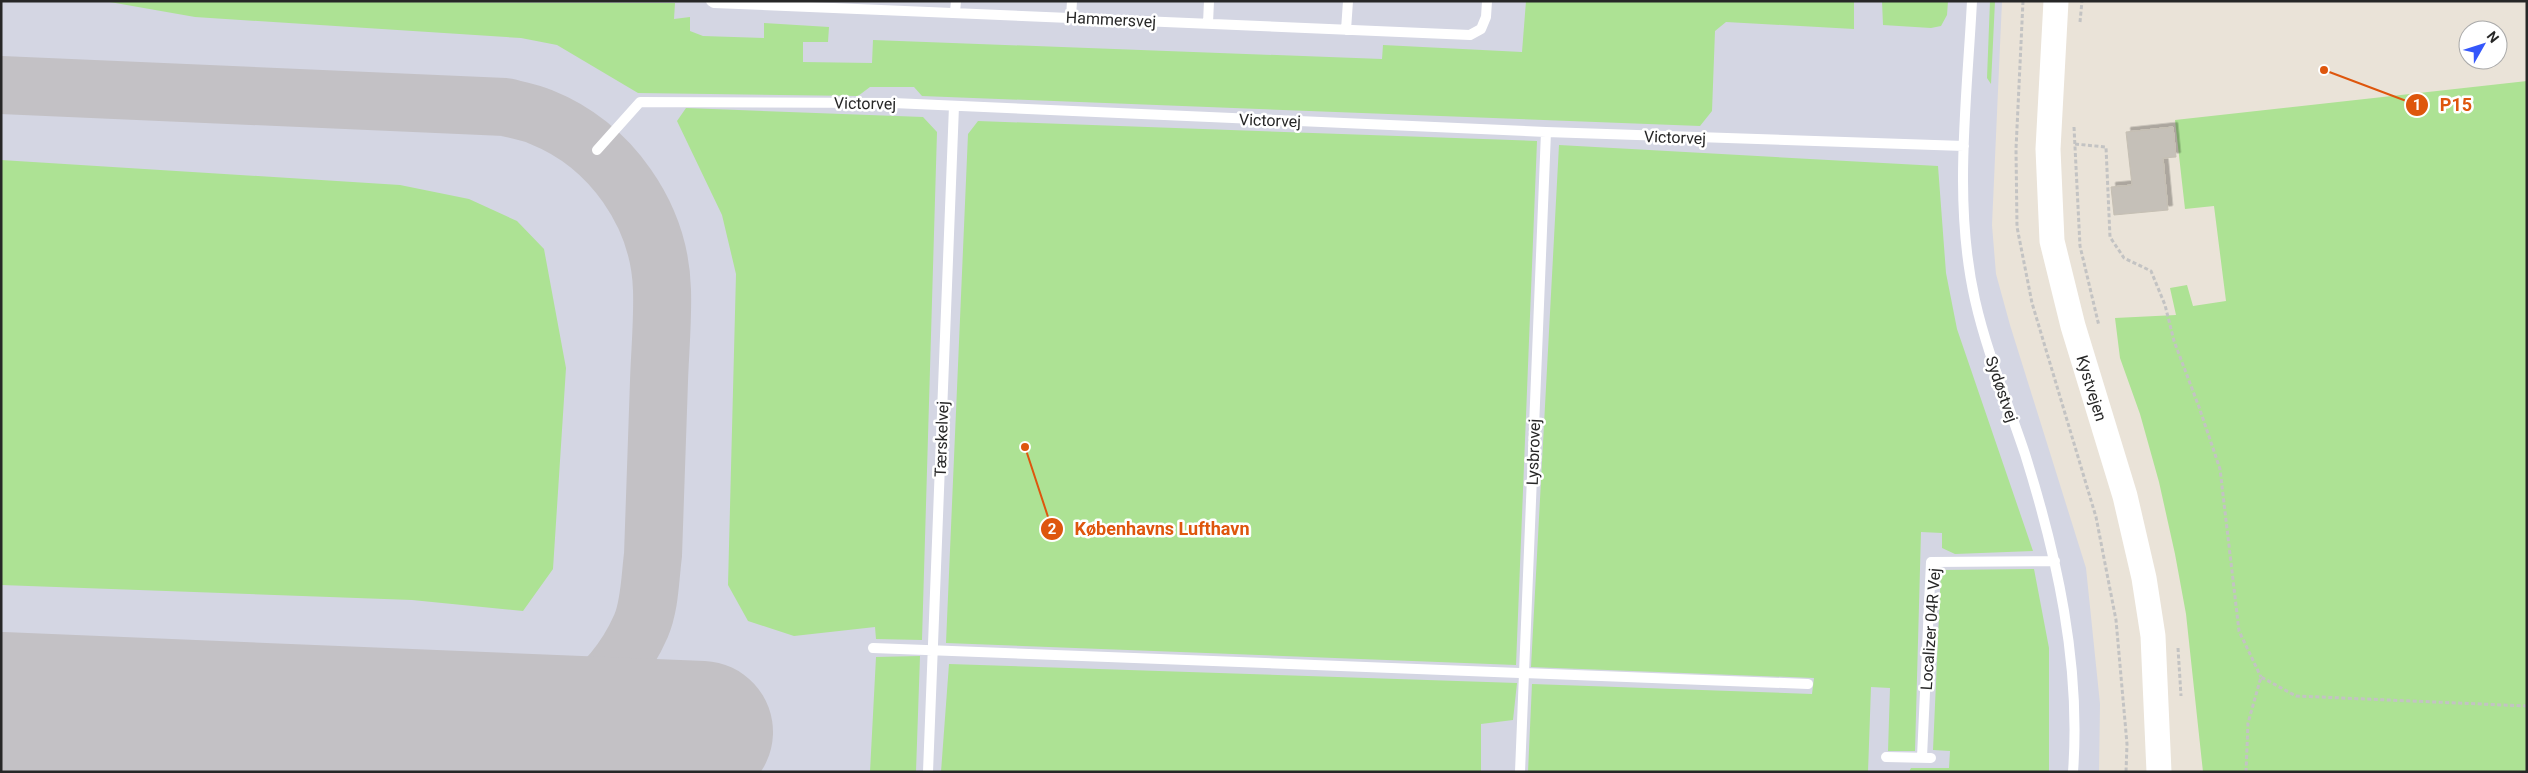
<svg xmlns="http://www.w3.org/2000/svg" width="2528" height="773" font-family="Roboto,sans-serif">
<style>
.airport{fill:#d4d6e3}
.green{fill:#ade294}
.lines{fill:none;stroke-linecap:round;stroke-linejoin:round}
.taxiway{stroke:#c3c1c5;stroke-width:58}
.runway{stroke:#c3c1c5;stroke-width:142}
.building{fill:#c5c0b8;stroke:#c5bfb3;filter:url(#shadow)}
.path{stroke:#c3c3c3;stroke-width:3;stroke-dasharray:4 2.5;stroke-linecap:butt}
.service{stroke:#fff;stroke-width:10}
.tertiary{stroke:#fff;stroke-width:25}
.labels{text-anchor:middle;stroke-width:5;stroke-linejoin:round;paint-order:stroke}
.street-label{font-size:16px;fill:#272727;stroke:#fff}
.leader{fill:none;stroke:#de560d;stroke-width:2}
.callout-dot{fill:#de560d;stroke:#fff;stroke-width:2}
.mark-label{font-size:15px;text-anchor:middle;font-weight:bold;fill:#fff}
.callout-label{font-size:18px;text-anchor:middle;font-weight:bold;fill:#de560d;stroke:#fff;stroke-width:5;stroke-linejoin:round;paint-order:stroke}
</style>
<defs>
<filter id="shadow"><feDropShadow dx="4.5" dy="-4.5" stdDeviation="0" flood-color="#0004"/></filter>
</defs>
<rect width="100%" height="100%" fill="#eae3d8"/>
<path class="airport" d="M 1,1 L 2002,1 L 1992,225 L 1996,274 L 2010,325 L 2086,568 L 2100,704 L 2099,772 L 1,772 Z"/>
<path class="green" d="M 104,1 L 675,3 L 674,19 L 690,17 L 690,31 L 703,36 L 764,38 L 764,23 L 829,27 L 828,42 L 803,42 L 803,62 L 872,63 L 873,40 L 1382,59 L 1383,45 L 1522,52 L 1526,1 L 1854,1 L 1854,29 L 1726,22 L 1715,31 L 1712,111 L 1700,126 L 922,96 L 914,87 L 870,87 L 858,96 L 638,93 L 557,45 L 521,38 L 195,17 Z
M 1882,1 L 1948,1 L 1947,15 L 1941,26 L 1931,28 L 1883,25 Z
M 1990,1 L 1995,1 L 1991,84 L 1987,78 Z
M 2527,81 L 2527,772 L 2203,772 L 2186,614 L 2175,554 L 2159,482 L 2140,414 L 2120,358 L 2115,318 L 2176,315 L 2170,288 L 2187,285 L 2193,306 L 2226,301 L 2214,206 L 2185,209 L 2175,120 Z
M 686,108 L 923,117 L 937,132 L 922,640 L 876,639 L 875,627 L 794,636 L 748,621 L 728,585 L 736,274 L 722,215 L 677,121 Z
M 978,121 L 1537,141 L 1516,665 L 946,643 L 968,134 Z
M 1559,145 L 1938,166 L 1946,273 L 1957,329 L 2033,551 L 1955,554 L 1942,548 L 1942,533 L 1921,532 L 1915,751 L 1888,751 L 1890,688 L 1871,687 L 1868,772 L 1528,772 L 1532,684 L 1812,694 L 1814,678 L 1531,667 Z
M 1,160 L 400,185 L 469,199 L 517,221 L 544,249 L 566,368 L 553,569 L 523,611 L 412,600 L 1,585 Z
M 2034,569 L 2049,648 L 2049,772 L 1909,772 L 1911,768 L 1949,768 L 1950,751 L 1933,750 L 1941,570 Z
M 920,656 L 916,772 L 870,772 L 876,657 Z
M 949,664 L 1517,683 L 1513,720 L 1481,724 L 1481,772 L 941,772 Z"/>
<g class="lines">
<path class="taxiway" d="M 1,85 L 505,107 C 517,110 530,112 541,117 C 611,145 660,215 662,290 C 663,320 660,351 659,381 C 657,439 655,497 653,555 C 650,578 650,605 641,626 C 627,658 603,689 572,706 C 557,714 538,718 522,723"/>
<path class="runway" d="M 1,703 L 702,732"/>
</g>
<path class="building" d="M 2173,127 L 2176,157 L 2163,158 L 2168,210 L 2114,215 L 2111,187 L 2132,185 L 2126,132 Z"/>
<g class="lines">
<path class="path" d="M 2023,1 L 2016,149 L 2017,227 L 2032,303 L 2096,517 L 2116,620 L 2127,744 L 2126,772
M 2080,22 L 2082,1
M 2074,127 L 2080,246 L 2099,326
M 2075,144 L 2106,147 L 2110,237 L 2124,258 L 2151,271 L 2165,305 L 2174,341 L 2199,407 L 2220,469 L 2239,631 L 2261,677
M 2178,648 L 2181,696
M 2246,772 L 2248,723 L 2261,677 L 2296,696 L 2527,706"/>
<path class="service" d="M 711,1 L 714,3 L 1470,35 L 1481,29 L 1486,17 L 1487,1
M 1972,1 C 1967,99 1953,203 1975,300 C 1987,353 2008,403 2025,454 C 2057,556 2081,664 2073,772
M 955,12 L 956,1
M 1071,17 L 1072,1
M 1208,23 L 1209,1
M 1346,30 L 1348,1
M 597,150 L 640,102 L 893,103 L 1546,132 L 1964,146
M 873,648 L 1808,684
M 1886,757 L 1931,758
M 1922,757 L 1931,562 L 2055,561
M 928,772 L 954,106
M 1520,772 L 1546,132"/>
<path class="tertiary" d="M 2056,1 L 2048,149 L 2052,241 L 2073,326 L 2125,496 L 2144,578 L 2153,636 L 2159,772"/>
</g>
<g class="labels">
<g class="street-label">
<text transform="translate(1111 19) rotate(3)" y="6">Hammersvej</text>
<text transform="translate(865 103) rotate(1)" y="6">Victorvej</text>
<text transform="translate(1270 120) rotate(2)" y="6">Victorvej</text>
<text transform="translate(1675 137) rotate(2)" y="6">Victorvej</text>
<text transform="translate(2092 388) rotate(73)" y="6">Kystvejen</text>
<text transform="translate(2002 389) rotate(71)" y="6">Sydøstvej</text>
<text transform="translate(941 439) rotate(-88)" y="6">Tærskelvej</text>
<text transform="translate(1533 452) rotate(-88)" y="6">Lysbrovej</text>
<text transform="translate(1930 629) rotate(-86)" y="6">Localizer 04R Vej</text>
</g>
</g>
<path class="leader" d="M2324 70L2417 105M1025 447L1052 529"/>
<g class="callout-dot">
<circle cx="2324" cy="70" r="5"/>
<circle cx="1025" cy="447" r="5"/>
<circle cx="2417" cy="105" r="12"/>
<circle cx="1052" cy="529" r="12"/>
</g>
<g class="mark-label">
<text x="2417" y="110">1</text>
<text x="1052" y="534">2</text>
</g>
<g class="callout-label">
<text x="2456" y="111">P15</text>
<text x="1162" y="535">Københavns Lufthavn</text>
</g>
<rect width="2528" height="773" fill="none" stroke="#272727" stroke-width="5"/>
<g transform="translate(2483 45) rotate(51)"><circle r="24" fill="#ffffff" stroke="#a9a9a9"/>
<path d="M0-4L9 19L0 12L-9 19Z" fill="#3557fb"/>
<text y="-8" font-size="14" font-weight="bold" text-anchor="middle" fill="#272727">N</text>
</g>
</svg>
